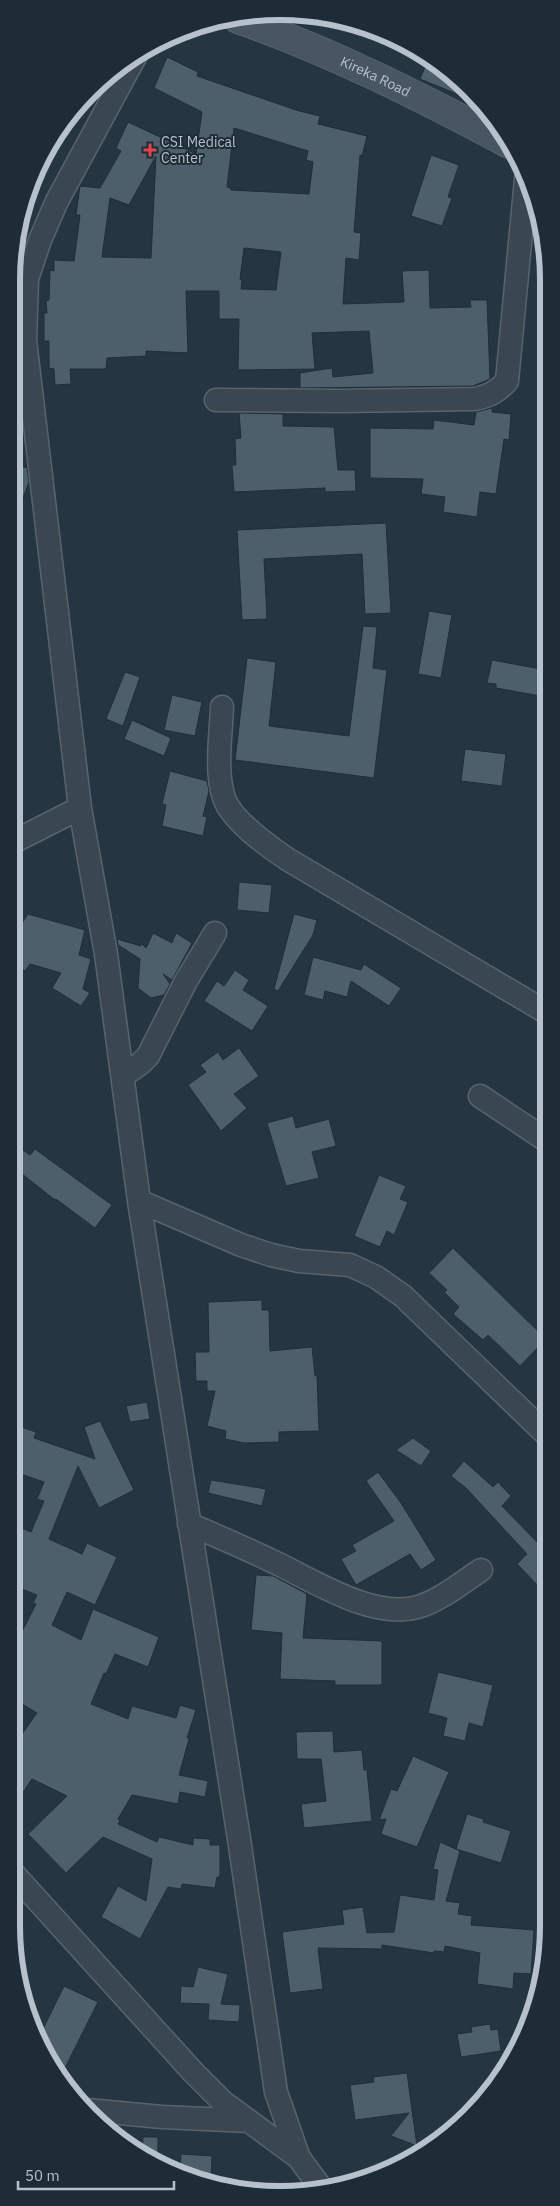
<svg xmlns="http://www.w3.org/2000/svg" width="560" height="2206" font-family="'IBM Plex Sans',sans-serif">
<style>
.building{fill:#4e5f6c;stroke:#202e38;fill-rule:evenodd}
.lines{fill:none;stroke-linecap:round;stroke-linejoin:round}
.minor-casing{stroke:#57646e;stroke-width:25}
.secondary-casing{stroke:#57646e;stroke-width:30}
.minor{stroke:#3a4751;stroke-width:22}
.secondary{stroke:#485664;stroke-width:28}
.health-dot{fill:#e0444e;stroke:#1e2c36;stroke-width:2}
.labels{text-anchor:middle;stroke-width:4;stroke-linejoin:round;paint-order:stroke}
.street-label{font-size:14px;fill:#b6c1cb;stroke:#1e2c36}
.poi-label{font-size:14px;fill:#b6c1cb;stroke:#1e2c36;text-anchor:start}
.rim{fill:none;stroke:#b6c1cb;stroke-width:6}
</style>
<rect width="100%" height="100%" fill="#253541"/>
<path class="building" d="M 167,57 L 198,72 L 197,76 L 299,111 L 320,116 L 318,124 L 367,136 L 362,156 L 360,155 L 354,232 L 361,233 L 359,260 L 346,258 L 343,304 L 404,302 L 402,271 L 429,270 L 430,308 L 471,307 L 470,300 L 487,300 L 490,379 L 473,386 L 300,388 L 300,373 L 332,368 L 333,377 L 373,373 L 369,331 L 312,333 L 315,369 L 238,370 L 239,319 L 219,319 L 219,291 L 186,291 L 188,353 L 146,351 L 146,356 L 107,358 L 106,369 L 70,369 L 71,384 L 55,385 L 54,369 L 49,368 L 49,341 L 44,341 L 44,313 L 47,313 L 46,301 L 49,300 L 50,270 L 54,271 L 54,260 L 74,261 L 80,215 L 76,215 L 80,186 L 100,188 L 121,151 L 116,148 L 128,122 L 196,154 L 202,112 L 154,88 ZM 234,128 L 308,151 L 306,160 L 313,162 L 309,194 L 231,190 L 231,188 L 227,187 ZM 156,156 L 151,258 L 102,257 L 110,198 L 129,205 ZM 244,248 L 281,252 L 276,290 L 241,289 L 242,280 L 240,279 Z
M 428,60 L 470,90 L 476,98 L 474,101 L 420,79 Z
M 431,155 L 459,165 L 448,197 L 452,198 L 442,226 L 411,216 Z
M 492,408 L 492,412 L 511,414 L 509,440 L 504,439 L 496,494 L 480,492 L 477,517 L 443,512 L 445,497 L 421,494 L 423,479 L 370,478 L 370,428 L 433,429 L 434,420 L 474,425 L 476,412 Z
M 239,413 L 283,414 L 283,426 L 334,427 L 338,470 L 355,470 L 356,491 L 325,492 L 325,488 L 234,492 L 232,465 L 236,465 L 235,439 L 241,438 Z
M 13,463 L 27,468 L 29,482 L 15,519 L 13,518 Z
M 386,523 L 391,613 L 365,614 L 362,554 L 264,559 L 267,619 L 242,620 L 237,530 Z
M 429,611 L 452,615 L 441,678 L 418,674 Z
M 363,626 L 377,627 L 373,668 L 387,670 L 374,778 L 235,760 L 247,658 L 276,662 L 269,726 L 349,736 Z
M 492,660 L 546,670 L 546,697 L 496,688 L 496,684 L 487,683 Z
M 125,672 L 140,677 L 123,726 L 106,719 Z
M 172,695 L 202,702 L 195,736 L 164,730 Z
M 132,720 L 171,738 L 164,756 L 124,739 Z
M 465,749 L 506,754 L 502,786 L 461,781 Z
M 170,771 L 207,781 L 209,791 L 203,816 L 207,817 L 203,836 L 162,826 L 166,805 L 162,804 Z
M 239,882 L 272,885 L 269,913 L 237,910 Z
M 28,914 L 85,930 L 79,955 L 91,959 L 83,989 L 90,993 L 81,1006 L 52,988 L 61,973 L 30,964 L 25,971 L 13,962 L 13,921 L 20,926 Z
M 294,914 L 317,920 L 313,935 L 278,991 L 274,989 Z
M 153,933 L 172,943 L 176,933 L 192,943 L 172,980 L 163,974 L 170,984 L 164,995 L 151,998 L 138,988 L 140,959 L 118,945 L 117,939 L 141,946 L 141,943 L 146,948 Z
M 313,957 L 361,970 L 364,964 L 401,988 L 389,1006 L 351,981 L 347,997 L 325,991 L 323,1000 L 304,995 Z
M 235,970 L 249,980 L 243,990 L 268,1006 L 252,1031 L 204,1001 L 217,981 L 224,986 Z
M 239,1048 L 259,1076 L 234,1094 L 247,1108 L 221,1131 L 188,1085 L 206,1072 L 200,1065 L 218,1052 L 223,1060 Z
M 293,1116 L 296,1128 L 329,1119 L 336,1146 L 312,1152 L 319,1178 L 286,1186 L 267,1123 Z
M 12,1143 L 30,1155 L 35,1149 L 112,1205 L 95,1228 L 56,1199 L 55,1200 L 12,1166 Z
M 379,1175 L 406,1186 L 400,1199 L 408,1202 L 394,1235 L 387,1231 L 380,1247 L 354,1236 Z
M 453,1248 L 546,1339 L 520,1366 L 488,1335 L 483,1340 L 453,1314 L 459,1307 L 444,1292 L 447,1290 L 429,1273 Z
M 262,1300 L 262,1310 L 269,1310 L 270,1351 L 312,1347 L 315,1376 L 317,1375 L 319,1431 L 279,1432 L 279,1442 L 245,1443 L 225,1439 L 226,1431 L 207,1426 L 215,1391 L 207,1391 L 207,1381 L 196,1381 L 195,1352 L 209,1352 L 208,1302 Z
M 147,1402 L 150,1419 L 130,1422 L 126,1406 Z
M 100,1421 L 134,1490 L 99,1508 L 78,1466 L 49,1539 L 82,1554 L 87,1543 L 117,1557 L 95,1605 L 67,1592 L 52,1625 L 81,1640 L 93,1609 L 159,1637 L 148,1667 L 115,1654 L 106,1674 L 104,1673 L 91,1704 L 128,1719 L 132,1706 L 176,1718 L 180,1705 L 196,1710 L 187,1738 L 189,1739 L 179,1775 L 208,1781 L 205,1797 L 180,1792 L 178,1804 L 132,1795 L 118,1819 L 120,1820 L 118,1824 L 157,1842 L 159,1837 L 193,1845 L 193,1838 L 210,1839 L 210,1845 L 220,1845 L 220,1877 L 217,1877 L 215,1888 L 182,1884 L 181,1889 L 168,1887 L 140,1939 L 101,1917 L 118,1886 L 146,1901 L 152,1859 L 103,1837 L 66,1873 L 28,1834 L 67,1796 L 32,1779 L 11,1810 L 12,1748 L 37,1713 L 12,1698 L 12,1651 L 36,1604 L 33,1603 L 37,1595 L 12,1585 L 12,1524 L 31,1532 L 44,1501 L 37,1499 L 44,1482 L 12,1471 L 12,1454 L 21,1427 L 36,1432 L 34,1438 L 95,1459 L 84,1427 Z
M 413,1438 L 431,1451 L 421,1466 L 396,1450 Z
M 464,1461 L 493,1487 L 498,1482 L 511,1496 L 502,1506 L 538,1543 L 546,1534 L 546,1594 L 517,1564 L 527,1554 L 466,1488 L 451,1476 Z
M 378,1472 L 401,1503 L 436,1560 L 421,1570 L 410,1554 L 356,1585 L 341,1559 L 356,1551 L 352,1545 L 394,1521 L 366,1481 Z
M 211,1480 L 266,1489 L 262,1506 L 208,1493 Z
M 256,1575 L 273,1576 L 307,1594 L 303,1638 L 382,1641 L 382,1685 L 335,1685 L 335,1681 L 280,1679 L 282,1633 L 251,1630 Z
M 438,1672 L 493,1685 L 483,1727 L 469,1723 L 465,1741 L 443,1736 L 447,1718 L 428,1713 Z
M 333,1731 L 334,1752 L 362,1750 L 364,1770 L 367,1770 L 372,1821 L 304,1828 L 301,1804 L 326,1801 L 321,1759 L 297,1759 L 296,1732 Z
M 413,1756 L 449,1772 L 417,1847 L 381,1834 L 386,1819 L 379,1820 L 391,1789 L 397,1791 Z
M 467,1814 L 484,1819 L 483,1822 L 511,1831 L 501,1863 L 456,1849 Z
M 440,1842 L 460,1851 L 446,1901 L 460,1903 L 458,1914 L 472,1916 L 471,1925 L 534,1930 L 531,1974 L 514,1973 L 513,1989 L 477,1984 L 480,1953 L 445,1946 L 444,1952 L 434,1951 L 434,1953 L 382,1945 L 382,1949 L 318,1948 L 323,1989 L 290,1993 L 282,1932 L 344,1924 L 342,1910 L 363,1907 L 367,1933 L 394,1932 L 400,1895 L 434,1900 L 438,1870 L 433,1869 Z
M 198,1967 L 228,1974 L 221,2004 L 240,2005 L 239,2022 L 208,2020 L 209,2004 L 180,2003 L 181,1986 L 193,1987 Z
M 64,1986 L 98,2002 L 61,2076 L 38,2039 Z
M 490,2024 L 491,2030 L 498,2029 L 501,2051 L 461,2057 L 457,2034 L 472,2032 L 471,2027 Z
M 407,2073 L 412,2110 L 417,2146 L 391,2136 L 409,2113 L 355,2120 L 350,2085 L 374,2082 L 373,2077 Z
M 143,2137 L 158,2137 L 158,2155 L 142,2152 Z
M 181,2154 L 212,2156 L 211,2180 L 180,2172 Z"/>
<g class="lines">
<g class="minor-casing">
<path id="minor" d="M 135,57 L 57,201 L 40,240 L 27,279 L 25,340 L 80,808 L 106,954 L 139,1201 L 239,1839 L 276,2092 L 299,2158 L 321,2188
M 216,400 L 340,401 L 475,399 C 489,396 497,392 507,381 L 526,179
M 222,707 C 221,736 215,770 224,798 C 232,821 268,846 287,859 L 546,1012
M 13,842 L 80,808
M 124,1075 L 140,1064 L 148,1056 L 186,981 L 215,933
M 480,1096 L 546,1140
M 139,1201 L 241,1245 L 271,1255 L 299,1261 L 350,1265 L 376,1277 L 403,1296 L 546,1434
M 189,1524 C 217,1536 245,1548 272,1561 C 313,1580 372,1620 418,1607 C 441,1600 461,1583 481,1570
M 11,1871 L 193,2072 L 223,2102 L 299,2158
M 87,2110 L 162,2117 L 249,2121"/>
</g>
<g class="secondary-casing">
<g id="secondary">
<path id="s1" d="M 238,19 C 332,52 421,97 509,144"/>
</g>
</g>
<use href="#minor" class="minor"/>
<use href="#secondary" class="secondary"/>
</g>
<path class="health-dot" d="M147.5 142.5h5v5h5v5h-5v5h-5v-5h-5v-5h5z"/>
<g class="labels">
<g class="street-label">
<text dy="5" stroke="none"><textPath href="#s1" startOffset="149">Kireka Road</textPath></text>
</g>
<g class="poi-label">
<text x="161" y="147">CSI Medical<tspan x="161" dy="16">Center</tspan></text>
</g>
</g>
<path d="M0 0H560V2206H0ZM280 20H280A260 260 0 0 1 540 280V1926A260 260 0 0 1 280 2186H280A260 260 0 0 1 20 1926V280A260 260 0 0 1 280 20Z" fill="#1e2c36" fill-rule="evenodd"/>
<path class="rim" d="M280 20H280A260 260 0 0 1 540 280V1926A260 260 0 0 1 280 2186H280A260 260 0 0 1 20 1926V280A260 260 0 0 1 280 20Z"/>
<path d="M18 2181v8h156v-8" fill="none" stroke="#b6c1cb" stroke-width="2.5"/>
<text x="25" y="2181" font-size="15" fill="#b6c1cb" stroke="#1e2c36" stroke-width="4" paint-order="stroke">50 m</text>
</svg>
